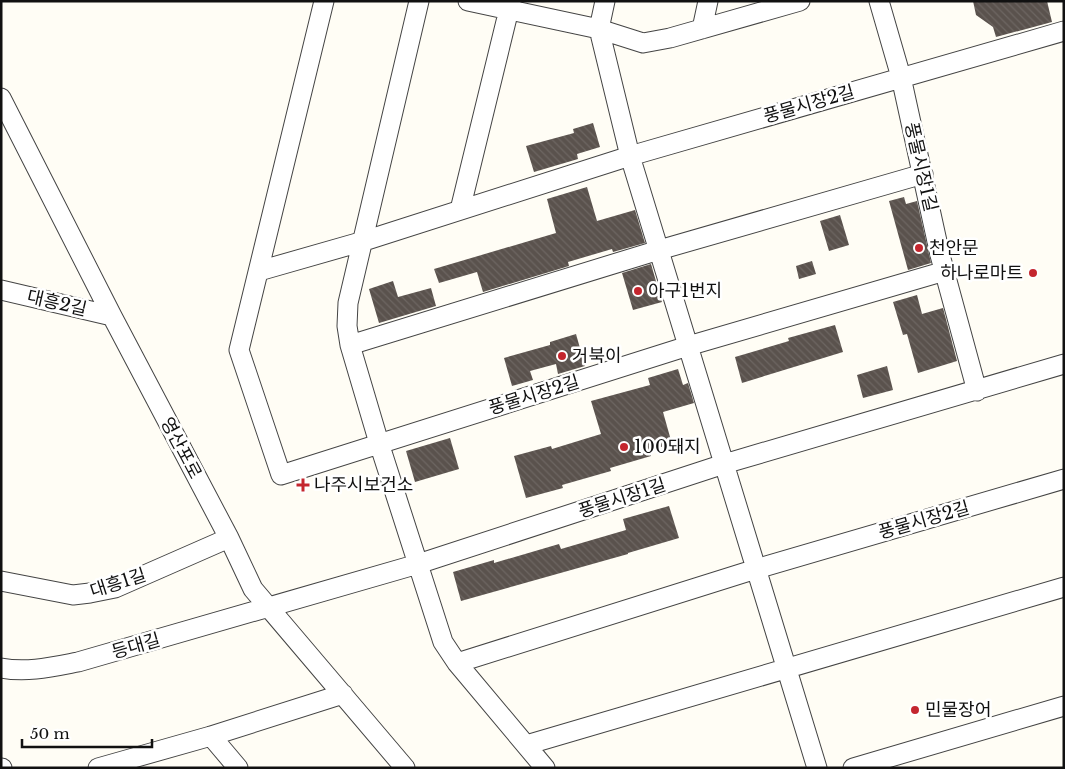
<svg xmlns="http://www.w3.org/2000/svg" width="1065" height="769" font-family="'Libre Baskerville','Noto Sans KR',serif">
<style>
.building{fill:url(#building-back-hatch)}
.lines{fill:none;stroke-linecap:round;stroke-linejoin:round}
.minor-casing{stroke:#444;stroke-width:21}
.minor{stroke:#fff;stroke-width:19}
.poi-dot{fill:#c4262e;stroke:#fff;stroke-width:2}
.labels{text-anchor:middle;stroke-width:5;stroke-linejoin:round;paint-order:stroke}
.street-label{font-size:18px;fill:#111;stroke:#fff}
.poi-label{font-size:18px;fill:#111;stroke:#fff;text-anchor:start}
</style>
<defs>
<pattern id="building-back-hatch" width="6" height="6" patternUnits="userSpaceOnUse" patternTransform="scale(1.25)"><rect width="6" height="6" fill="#5a524d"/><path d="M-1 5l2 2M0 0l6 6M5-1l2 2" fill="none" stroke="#6d6662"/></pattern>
</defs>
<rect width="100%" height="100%" fill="#fffdf5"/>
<path class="building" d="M 973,1 L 1047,1 L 1052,22 L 996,37 L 993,27 L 976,15 Z
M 593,123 L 600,147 L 577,154 L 578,159 L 534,172 L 526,146 L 574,133 L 573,129 Z
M 587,187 L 597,221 L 635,210 L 645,243 L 613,252 L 612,249 L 568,262 L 569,266 L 483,292 L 477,272 L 439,283 L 434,269 L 556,233 L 547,199 Z
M 904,197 L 906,204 L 917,201 L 931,263 L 908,270 L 889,201 Z
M 840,215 L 849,245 L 829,251 L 820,221 Z
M 812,261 L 816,274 L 799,279 L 796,266 Z
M 651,264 L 662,302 L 633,310 L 622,273 Z
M 393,281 L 398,297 L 431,288 L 436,306 L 379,323 L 369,289 Z
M 917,295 L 922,314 L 943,308 L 957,361 L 918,373 L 907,334 L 903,335 L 893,302 Z
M 835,325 L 843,352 L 742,383 L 735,357 L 789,341 L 788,338 Z
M 576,334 L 585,366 L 558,374 L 556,364 L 530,371 L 533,380 L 512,386 L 504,358 L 550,345 L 550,342 Z
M 887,366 L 893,390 L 863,398 L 857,375 Z
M 678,369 L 683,385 L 688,383 L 694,403 L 663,412 L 672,444 L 650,450 L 651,456 L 610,468 L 611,471 L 562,485 L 563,488 L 526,498 L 514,456 L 551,446 L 552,449 L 601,434 L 591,401 L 650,385 L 648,378 Z
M 450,438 L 459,469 L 415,482 L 406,451 Z
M 669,506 L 679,538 L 628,553 L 628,554 L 461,601 L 453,572 L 494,560 L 494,563 L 559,544 L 561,549 L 626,530 L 623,519 Z"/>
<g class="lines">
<g class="minor-casing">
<path id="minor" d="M 324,1 L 239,350 L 281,475 L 688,346 L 945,271
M 419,1 L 348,303 L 347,326 L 350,345 L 379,443 L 443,642 L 457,663 L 545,768
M 468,1 L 599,29 L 643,43 L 670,38 L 800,1
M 605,1 L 599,29 L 630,156 L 817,768
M 879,1 L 901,77 L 940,255 L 977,391
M 702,29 L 708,1
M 1,98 L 112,316 L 229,538 L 253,589 L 405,768
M 460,210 L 511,1
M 259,271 L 364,241 L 630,156 L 1064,31
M 1,290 L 112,316
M 350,345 L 659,250 L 923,174
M 1,581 L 73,595 L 90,593 L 115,588 L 229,538
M 457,663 L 756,569 L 1064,479
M 1,668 C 27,673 52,667 78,662 L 418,564 L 724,464 L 1064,364
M 211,736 L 238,768
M 526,745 L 1064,587
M 1,768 L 2,768
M 98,768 L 211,736 L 343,694
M 853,768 L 1064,706"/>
</g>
<use href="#minor" class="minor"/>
</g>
<g class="poi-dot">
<circle cx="919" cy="248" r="5"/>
<circle cx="1033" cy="273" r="5"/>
<circle cx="638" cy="291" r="5"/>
<circle cx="562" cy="356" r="5"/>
<circle cx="624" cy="447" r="5"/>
<path d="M300.5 477.5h5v5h5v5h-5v5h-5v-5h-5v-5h5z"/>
<circle cx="915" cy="710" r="5"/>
</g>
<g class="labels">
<g class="street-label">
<text transform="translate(809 104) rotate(-16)" y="6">풍물시장2길</text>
<text transform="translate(921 167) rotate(77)" y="6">풍물시장1길</text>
<text transform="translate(57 303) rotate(13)" y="6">대흥2길</text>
<text transform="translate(534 395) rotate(-17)" y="6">풍물시장2길</text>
<text transform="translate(181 448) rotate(62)" y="6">영산포로</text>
<text transform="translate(622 498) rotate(-18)" y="6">풍물시장1길</text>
<text transform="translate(924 520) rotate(-16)" y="6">풍물시장2길</text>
<text transform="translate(118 583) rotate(-18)" y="6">대흥1길</text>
<text transform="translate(136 646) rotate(-16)" y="6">등대길</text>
</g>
<g class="poi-label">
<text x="929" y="254">천안문</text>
<text x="1023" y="279" text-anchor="end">하나로마트</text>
<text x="648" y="297">아구1번지</text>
<text x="572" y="362">거북이</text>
<text x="634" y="453">100돼지</text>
<text x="314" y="491">나주시보건소</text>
<text x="925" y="716">민물장어</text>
</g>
</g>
<rect width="1065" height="769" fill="none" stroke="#111111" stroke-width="5"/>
<path d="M22 739v8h130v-8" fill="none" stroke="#111111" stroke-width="2.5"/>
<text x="30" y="739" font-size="15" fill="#111111" stroke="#ffffff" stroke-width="4" paint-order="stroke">50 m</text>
</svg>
